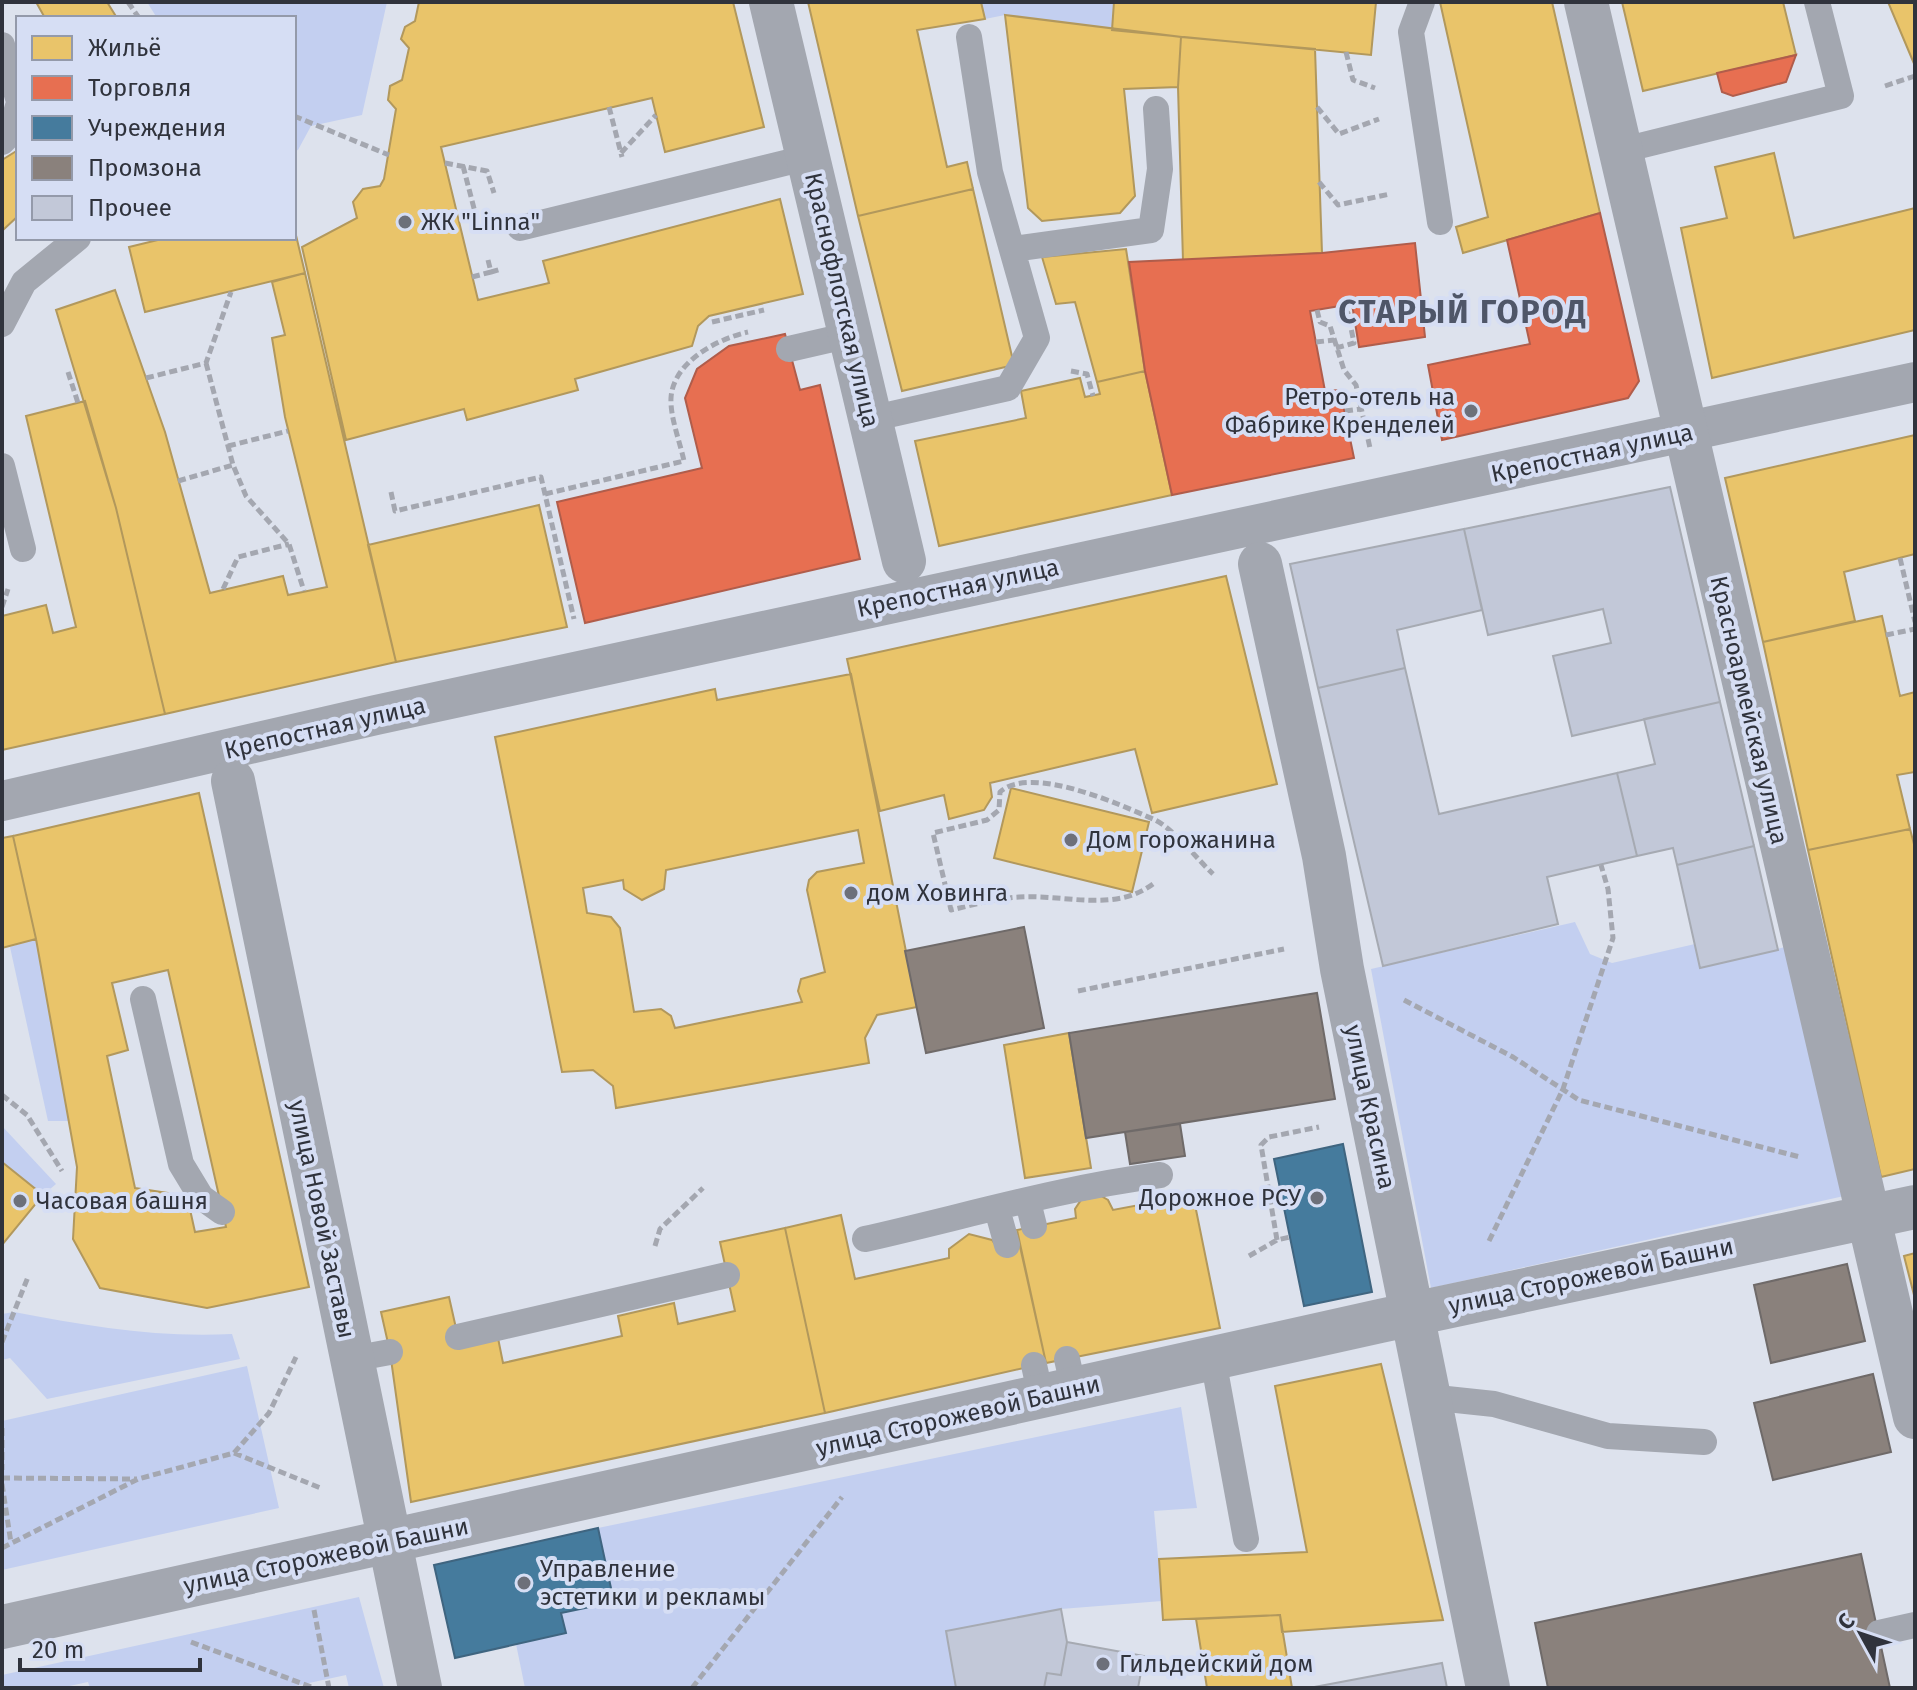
<svg xmlns="http://www.w3.org/2000/svg" width="1917" height="1690" font-family="'Fira Sans',sans-serif">
<style>
.green{fill:#c3cff0}
.homes{fill:#e9c46a;stroke:#b2985c;stroke-width:2;fill-rule:evenodd}
.shops{fill:#e76f51;stroke:#b05d4b;stroke-width:2}
.public{fill:#457b9d;stroke:#3f6580;stroke-width:2}
.industry{fill:#8a817c;stroke:#6f6a69;stroke-width:2}
.building{fill:#c2c8d8;stroke:#a6aab2;stroke-width:2}
.lines{fill:none;stroke-linecap:round;stroke-linejoin:round}
.path{stroke:#a4a7b0;stroke-width:5;stroke-dasharray:8 4;stroke-linecap:butt}
.service{stroke:#a3a7b0;stroke-width:26}
.pedestrian{stroke:#a3a7b0;stroke-width:40}
.minor{stroke:#a3a7b0;stroke-width:44}
.poi-dot{fill:#6d707a;stroke:#d6def4;stroke-width:3}
.labels{text-anchor:middle;stroke-width:8;stroke-linejoin:round;paint-order:stroke}
.poi-label{font-size:24px;fill:#30333c;stroke:#d6def4;text-anchor:start}
.street-label{font-size:24px;fill:#30333c;stroke:#d6def4}
.district-label{font-size:32px;font-weight:bold;letter-spacing:2px;fill:#4f5668;stroke:#d6def4}
</style>
<rect width="100%" height="100%" fill="#dde2ed"/>
<path class="green" d="M 147,2 L 387,2 L 362,115 L 311,126 L 298,150 L 294,151 L 294,18 L 157,18 Z
M 981,2 L 1114,2 L 1112,30 L 1005,15 L 985,19 Z
M 1575,922 L 1590,954 L 1612,963 L 1695,944 L 1701,968 L 1785,947 L 1844,1196 L 1431,1288 L 1371,969 Z
M 36,939 L 69,1121 L 48,1121 L 10,947 Z
M 2,1126 L 56,1184 L 43,1195 L 2,1162 Z
M 14,1312 C 88,1326 157,1338 232,1334 L 240,1359 L 47,1399 L 10,1358 L 2,1360 L 2,1314 Z
M 247,1366 L 279,1508 L 2,1570 L 2,1421 Z
M 1181,1407 L 1197,1508 L 1154,1511 L 1162,1601 L 1061,1609 L 946,1631 L 956,1688 L 525,1688 L 516,1644 L 565,1633 L 561,1613 L 614,1601 L 598,1528 Z
M 359,1597 L 384,1688 L 349,1688 L 346,1675 L 286,1688 L 90,1688 L 88,1682 L 60,1688 L 2,1688 L 2,1675 Z"/>
<path class="homes" d="M 36,2 L 107,2 L 117,18 L 45,18 Z
M 419,2 L 733,2 L 764,127 L 665,152 L 652,98 L 441,147 L 478,300 L 549,283 L 543,261 L 780,199 L 803,294 L 709,316 L 698,326 L 692,346 L 575,379 L 578,390 L 467,420 L 464,409 L 346,440 L 302,247 L 357,218 L 353,202 L 363,189 L 380,186 L 384,179 L 396,109 L 388,100 L 390,86 L 402,80 L 409,48 L 401,39 L 405,27 L 415,21 Z
M 808,2 L 981,2 L 985,19 L 917,30 L 947,167 L 967,162 L 973,189 L 858,216 Z
M 1114,2 L 1376,2 L 1371,55 L 1112,30 Z
M 1440,2 L 1552,2 L 1600,213 L 1463,253 L 1456,227 L 1488,217 Z
M 1622,2 L 1783,2 L 1796,55 L 1643,91 Z
M 1888,2 L 1915,2 L 1915,66 Z
M 1005,15 L 1181,37 L 1178,87 L 1124,89 L 1135,196 L 1120,213 L 1042,221 L 1028,208 Z
M 1181,37 L 1315,49 L 1322,253 L 1183,261 L 1178,87 Z
M 18,150 L 18,216 L 2,231 L 2,160 Z
M 1774,153 L 1794,238 L 1915,208 L 1915,330 L 1712,378 L 1681,228 L 1727,218 L 1715,167 Z
M 973,189 L 1014,365 L 902,391 L 858,216 Z
M 294,227 L 305,273 L 145,312 L 129,247 L 166,238 L 294,238 Z
M 1126,249 L 1145,371 L 1097,382 L 1075,302 L 1056,304 L 1042,257 Z
M 305,273 L 396,662 L 165,714 L 116,508 L 56,310 L 115,290 L 165,432 L 210,593 L 283,576 L 288,595 L 327,587 L 285,417 L 272,338 L 285,335 L 272,282 Z
M 1145,371 L 1172,495 L 939,546 L 915,441 L 1026,418 L 1021,391 L 1080,378 L 1085,397 L 1100,394 L 1097,382 Z
M 85,401 L 116,508 L 165,714 L 2,750 L 2,616 L 46,605 L 53,633 L 76,627 L 26,416 Z
M 1915,435 L 1915,554 L 1844,572 L 1855,621 L 1763,642 L 1725,478 Z
M 539,505 L 567,627 L 396,662 L 368,545 Z
M 1226,576 L 1277,784 L 1152,813 L 1135,749 L 990,783 L 992,797 L 984,810 L 949,819 L 944,795 L 880,811 L 847,659 Z
M 1882,616 L 1900,696 L 1915,692 L 1915,772 L 1897,775 L 1910,829 L 1808,850 L 1763,642 Z
M 851,674 L 917,1007 L 877,1015 L 865,1038 L 869,1063 L 616,1108 L 613,1086 L 593,1070 L 562,1072 L 495,737 L 715,689 L 717,700 ZM 858,830 L 864,863 L 817,872 L 809,880 L 807,890 L 825,972 L 801,979 L 798,991 L 802,1002 L 675,1028 L 671,1016 L 661,1009 L 634,1012 L 620,928 L 611,917 L 587,913 L 583,888 L 623,880 L 624,889 L 642,900 L 664,889 L 666,870 Z
M 1011,788 L 1149,822 L 1132,892 L 994,858 Z
M 199,793 L 309,1287 L 207,1308 L 100,1288 L 73,1239 L 77,1167 L 36,939 L 13,836 ZM 168,970 L 226,1227 L 195,1232 L 187,1196 L 135,1188 L 107,1056 L 128,1050 L 112,983 Z
M 1910,829 L 1915,848 L 1915,1169 L 1881,1177 L 1808,850 Z
M 13,836 L 36,939 L 2,948 L 2,838 Z
M 1069,1033 L 1091,1168 L 1025,1178 L 1004,1045 Z
M 2,1162 L 43,1195 L 2,1245 Z
M 1193,1195 L 1220,1328 L 1046,1363 L 1017,1230 L 1076,1218 L 1075,1209 L 1081,1200 L 1101,1196 L 1108,1200 L 1113,1210 Z
M 841,1215 L 855,1279 L 949,1258 L 949,1249 L 969,1234 L 992,1240 L 997,1247 L 1019,1242 L 1046,1363 L 825,1413 L 785,1228 Z
M 785,1228 L 825,1413 L 411,1502 L 390,1352 L 381,1312 L 449,1297 L 460,1346 L 498,1338 L 503,1363 L 622,1336 L 618,1316 L 674,1303 L 678,1324 L 735,1311 L 720,1242 Z
M 1915,1253 L 1915,1299 L 1904,1256 Z
M 1381,1364 L 1443,1620 L 1282,1632 L 1280,1615 L 1163,1620 L 1159,1559 L 1307,1552 L 1275,1386 Z
M 1280,1615 L 1292,1688 L 1207,1688 L 1196,1619 Z"/>
<path class="shops" d="M 1796,55 L 1786,82 L 1733,96 L 1722,92 L 1717,73 Z
M 1600,213 L 1639,381 L 1628,398 L 1442,440 L 1428,365 L 1530,344 L 1507,240 Z
M 1415,243 L 1425,337 L 1359,347 L 1352,304 L 1310,311 L 1325,391 L 1340,390 L 1354,458 L 1172,495 L 1145,371 L 1129,262 L 1322,253 Z
M 785,334 L 800,390 L 820,385 L 860,559 L 585,623 L 557,502 L 702,468 L 685,398 L 697,369 L 729,346 Z"/>
<path class="public" d="M 1343,1144 L 1372,1292 L 1304,1306 L 1274,1159 Z
M 598,1528 L 614,1602 L 561,1613 L 566,1633 L 455,1658 L 434,1565 Z"/>
<path class="industry" d="M 1024,927 L 1044,1028 L 926,1053 L 905,951 Z
M 1317,993 L 1335,1099 L 1086,1138 L 1069,1033 Z
M 1180,1124 L 1185,1156 L 1130,1164 L 1125,1132 Z
M 1847,1264 L 1865,1341 L 1771,1363 L 1754,1285 Z
M 1873,1374 L 1891,1452 L 1773,1480 L 1754,1403 Z
M 1861,1554 L 1890,1688 L 1548,1688 L 1535,1623 Z"/>
<path class="building" d="M 1670,487 L 1720,702 L 1572,736 L 1553,656 L 1611,643 L 1603,609 L 1488,635 L 1464,529 Z
M 1464,529 L 1482,610 L 1397,630 L 1405,668 L 1318,688 L 1290,564 Z
M 1405,668 L 1439,814 L 1617,773 L 1637,856 L 1547,877 L 1558,924 L 1383,966 L 1318,688 Z
M 1720,702 L 1754,846 L 1677,865 L 1673,848 L 1637,856 L 1617,773 L 1655,764 L 1644,719 Z
M 1754,846 L 1778,950 L 1700,968 L 1677,865 Z
M 1061,1609 L 1067,1642 L 1061,1675 L 1047,1673 L 1044,1688 L 956,1688 L 946,1631 Z
M 1067,1642 L 1144,1656 L 1138,1688 L 1044,1688 L 1047,1673 L 1061,1675 Z
M 1442,1663 L 1447,1688 L 1309,1688 Z"/>
<g class="lines">
<path class="path" d="M 128,2 L 139,18
M 1346,52 L 1353,80 L 1375,88
M 1885,86 L 1915,76
M 609,107 L 622,157
M 1317,107 L 1339,134 L 1379,119
M 294,116 L 389,155
M 621,153 L 656,115
M 445,163 L 487,171 L 494,193
M 463,166 L 476,216
M 1319,182 L 1338,205 L 1390,194
M 488,260 L 491,272 L 501,269
M 472,277 L 491,272
M 1317,310 L 1320,322 L 1330,326 L 1344,370 L 1356,385 L 1370,448
M 712,322 L 764,310
M 1316,342 L 1334,340
M 1336,348 L 1354,343 L 1348,313 L 1338,306
M 206,363 L 233,465 L 246,496 L 289,544 L 304,591
M 1071,371 L 1087,374 L 1093,396
M 68,372 L 78,403
M 146,378 L 206,363 L 231,292
M 1345,411 L 1361,409
M 228,446 L 288,431
M 178,481 L 233,465
M 391,492 L 395,511 L 541,477 L 574,619
M 545,494 L 684,461 C 680,442 670,417 671,398 C 673,362 717,339 748,332
M 1900,558 L 1915,622
M 223,589 L 238,557 L 289,544
M 2,607 L 8,589
M 1886,635 L 1915,629
M 1153,884 C 1114,913 1064,894 1019,897 C 996,898 973,905 951,910 L 933,833 L 987,820 L 999,810 L 1000,792 C 1031,764 1121,805 1153,819 C 1171,826 1198,860 1213,874
M 1078,991 L 1284,949
M 1404,1000 L 1513,1057 L 1579,1100 L 1800,1157
M 2,1095 L 27,1115 L 62,1171
M 1277,1240 L 1261,1145 L 1269,1137 L 1319,1127
M 1489,1241 L 1563,1089 L 1613,938 L 1608,889 L 1601,865
M 655,1246 L 660,1229 L 703,1188
M 1249,1256 L 1277,1240 L 1290,1237
M 2,1342 L 28,1277
M 2,1428 L 2,1470
M 234,1453 L 323,1489
M 2,1478 L 137,1479
M 2,1484 L 11,1543
M 2,1548 L 138,1479 L 234,1453 L 269,1413 L 296,1357
M 314,1610 L 329,1688
M 191,1642 L 314,1688
M 692,1688 L 842,1497"/>
<path class="service" d="M 1422,2 L 1411,32 L 1440,222
M 2,45 L 18,98
M 2,142 L 10,134 L 18,106
M 1619,151 L 1841,96 L 1817,2
M 520,228 L 809,157
M 1013,249 L 1151,230 L 1160,169 L 1156,109
M 2,324 L 24,282 L 78,238
M 789,349 L 850,335
M 870,419 L 1008,388 L 1037,338 L 990,172 L 969,37
M 2,466 L 23,549
M 143,999 L 181,1164 L 201,1197 L 222,1212
M 1028,1202 L 1034,1226
M 997,1209 L 1007,1245
M 865,1239 C 963,1217 1060,1188 1160,1175
M 458,1337 L 727,1275
M 352,1359 L 390,1352
M 1067,1359 L 1074,1390
M 1213,1359 L 1246,1539
M 1034,1365 L 1041,1397
M 1428,1397 L 1494,1404 L 1608,1436 L 1704,1442
M 1879,1633 L 1915,1625"/>
<path class="pedestrian" d="M 2,801 L 376,715 L 1915,382"/>
<path class="minor" d="M 771,2 L 904,561
M 1586,2 L 1915,1417
M 1260,564 L 1324,856 L 1342,969 L 1488,1688
M 233,781 L 420,1688
M 2,1627 L 1380,1321 L 1915,1207"/>
</g>
<g class="poi-dot">
<circle cx="405" cy="222" r="8"/>
<circle cx="1471" cy="411" r="8"/>
<circle cx="1071" cy="840" r="8"/>
<circle cx="851" cy="893" r="8"/>
<circle cx="1317" cy="1198" r="8"/>
<circle cx="20" cy="1201" r="8"/>
<circle cx="524" cy="1583" r="8"/>
<circle cx="1103" cy="1664" r="8"/>
</g>
<g class="labels">
<g class="poi-label">
<text x="421" y="230">ЖК "Linna"</text>
<text x="1455" y="405" text-anchor="end">Ретро-отель на<tspan x="1455" dy="28">Фабрике Кренделей</tspan></text>
<text x="1087" y="848">Дом горожанина</text>
<text x="867" y="901">дом Ховинга</text>
<text x="1301" y="1206" text-anchor="end">Дорожное РСУ</text>
<text x="36" y="1209">Часовая башня</text>
<text x="540" y="1577">Управление<tspan x="540" dy="28">эстетики и рекламы</tspan></text>
<text x="1119" y="1672">Гильдейский дом</text>
</g>
<g class="street-label">
<text transform="translate(842 300) rotate(77)" y="8">Краснофлотская улица</text>
<text transform="translate(1592 453) rotate(-12)" y="8">Крепостная улица</text>
<text transform="translate(958 588) rotate(-12)" y="8">Крепостная улица</text>
<text transform="translate(1749 710) rotate(77)" y="8">Красноармейская улица</text>
<text transform="translate(325 728) rotate(-13)" y="8">Крепостная улица</text>
<text transform="translate(1370 1107) rotate(78)" y="8">улица Красина</text>
<text transform="translate(322 1219) rotate(78)" y="8">улица Новой Заставы</text>
<text transform="translate(1591 1276) rotate(-12)" y="8">улица Сторожевой Башни</text>
<text transform="translate(958 1416) rotate(-13)" y="8">улица Сторожевой Башни</text>
<text transform="translate(326 1556) rotate(-12)" y="8">улица Сторожевой Башни</text>
</g>
<g class="district-label">
<text x="1463" y="323">СТАРЫЙ ГОРОД</text>
</g>
</g>
<rect width="1917" height="1690" fill="none" stroke="#30333c" stroke-width="8"/>
<rect x="16" y="16" width="280" height="224" fill="#d6def4" stroke="#949aaa" stroke-width="2"/>
<rect x="32" y="36" width="40" height="24" fill="#e9c46a" stroke="#949aaa" stroke-width="2"/>
<text x="88" y="56" font-size="24" fill="#30333c">Жильё</text>
<rect x="32" y="76" width="40" height="24" fill="#e76f51" stroke="#949aaa" stroke-width="2"/>
<text x="88" y="96" font-size="24" fill="#30333c">Торговля</text>
<rect x="32" y="116" width="40" height="24" fill="#457b9d" stroke="#949aaa" stroke-width="2"/>
<text x="88" y="136" font-size="24" fill="#30333c">Учреждения</text>
<rect x="32" y="156" width="40" height="24" fill="#8a817c" stroke="#949aaa" stroke-width="2"/>
<text x="88" y="176" font-size="24" fill="#30333c">Промзона</text>
<rect x="32" y="196" width="40" height="24" fill="#c2c8d8" stroke="#949aaa" stroke-width="2"/>
<text x="88" y="216" font-size="24" fill="#30333c">Прочее</text>
<g transform="translate(1861 1634) rotate(310)" stroke="#d6def4" stroke-width="6" paint-order="stroke">
<path d="M0-6L14 30L0 20L-14 30Z" fill="#30333c"/>
<text y="-12" font-size="22" font-weight="bold" text-anchor="middle" fill="#30333c">С</text>
</g>
<path d="M20 1658v12h180v-12" fill="none" stroke="#30333c" stroke-width="4"/>
<text x="32" y="1658" font-size="24" fill="#30333c" stroke="#d6def4" stroke-width="6" paint-order="stroke">20 m</text>
</svg>
